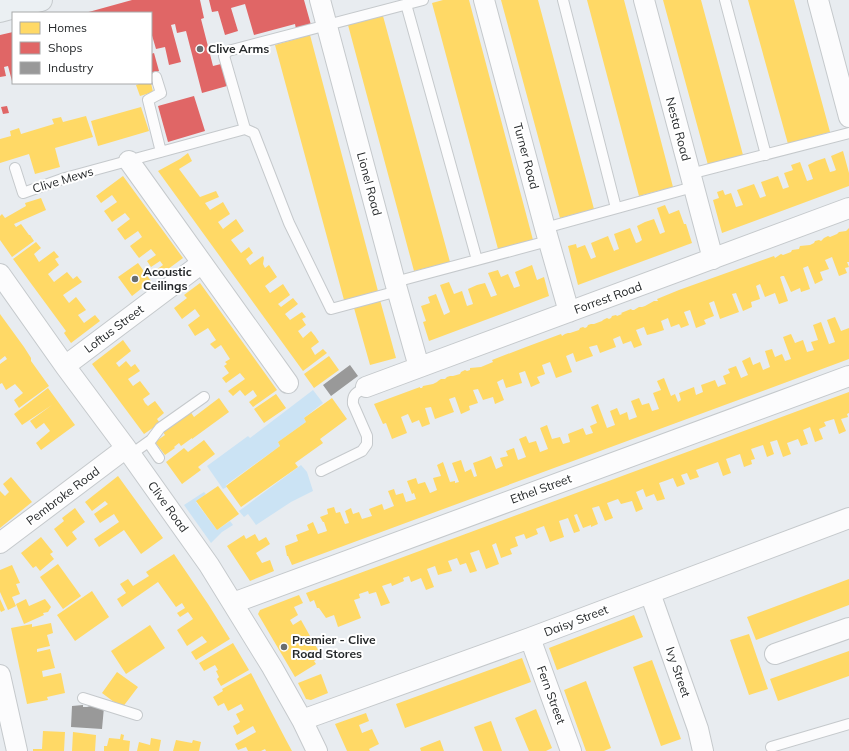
<svg xmlns="http://www.w3.org/2000/svg" width="849" height="751" font-family="Mulish,sans-serif">
<style>
.green{fill:#cbe3f4}
.homes{fill:#ffd966}
.shops{fill:#e06666}
.industry{fill:#999}
.lines{fill:none;stroke-linecap:round;stroke-linejoin:round}
.lane-casing{stroke:#c5c9cc;stroke-width:12}
.street-casing{stroke:#c5c9cc;stroke-width:22}
.secondary-casing{stroke:#c5c9cc;stroke-width:24}
.lane{stroke:#fcfcfd;stroke-width:10}
.street{stroke:#fcfcfd;stroke-width:20}
.secondary{stroke:#ebf0f3;stroke-width:22}
.poi-dot{fill:#696d6f;stroke:#fff;stroke-width:1.5}
.labels{text-anchor:middle;stroke-width:4;stroke-linejoin:round;paint-order:stroke}
.poi-label{font-size:12px;font-weight:bold;fill:#25282a;stroke:#fff;text-anchor:start}
.street-label{font-size:12px;fill:#25282a;stroke:#fff}
</style>
<rect width="100%" height="100%" fill="#e8ecf0"/>
<path class="green" d="M 313,390 L 323,403 L 304,418 L 306,422 L 278,442 L 280,446 L 226,485 L 227,487 L 223,489 L 207,466 L 248,436 L 250,438 Z
M 301,465 L 307,472 L 313,491 L 291,502 L 256,525 L 248,514 L 244,517 L 239,511 Z
M 204,492 L 206,494 L 196,502 L 217,530 L 230,521 L 233,525 L 222,532 L 211,543 L 184,505 Z"/>
<path class="homes" d="M 443,0 L 469,0 L 533,240 L 498,249 L 432,3 Z
M 501,0 L 538,0 L 594,209 L 560,218 Z
M 587,0 L 624,0 L 673,187 L 639,196 Z
M 663,0 L 701,0 L 743,155 L 708,165 Z
M 748,0 L 794,0 L 830,132 L 788,144 Z
M 383,16 L 450,262 L 414,271 L 348,25 Z
M 310,35 L 378,291 L 344,300 L 275,45 Z
M 142,83 L 151,83 L 153,92 L 140,96 L 136,85 Z
M 141,107 L 149,131 L 98,146 L 91,121 Z
M 86,116 L 93,137 L 55,148 L 60,167 L 35,174 L 29,154 L 0,163 L 0,139 L 11,136 L 10,131 L 19,128 L 21,134 L 54,124 L 52,119 L 61,117 L 63,122 Z
M 843,151 L 849,173 L 849,186 L 722,233 L 713,200 L 719,198 L 717,192 L 723,190 L 725,195 L 731,193 L 736,207 L 743,205 L 737,190 L 754,184 L 760,198 L 766,196 L 761,182 L 778,176 L 783,189 L 789,187 L 784,173 L 793,170 L 791,165 L 800,162 L 807,181 L 813,179 L 808,165 L 816,161 L 825,158 L 830,172 L 834,171 L 836,170 L 831,156 Z
M 188,153 L 192,161 L 179,169 L 200,197 L 216,191 L 219,197 L 205,203 L 210,210 L 223,202 L 230,214 L 218,222 L 223,229 L 236,219 L 244,231 L 231,240 L 241,253 L 249,247 L 253,253 L 246,259 L 250,265 L 263,256 L 264,258 L 263,264 L 265,268 L 269,265 L 277,277 L 265,286 L 270,293 L 283,284 L 290,295 L 278,304 L 281,307 L 293,298 L 298,304 L 285,314 L 290,320 L 302,312 L 306,317 L 302,319 L 306,325 L 298,331 L 303,338 L 311,331 L 315,336 L 319,342 L 311,348 L 315,355 L 323,349 L 327,353 L 303,371 L 158,171 L 180,159 Z
M 123,176 L 183,258 L 160,275 L 156,270 L 163,265 L 160,261 L 151,267 L 147,261 L 156,255 L 151,249 L 139,258 L 130,246 L 142,237 L 138,231 L 125,240 L 117,229 L 130,219 L 125,213 L 112,222 L 104,211 L 117,202 L 112,195 L 101,203 L 96,196 Z
M 41,198 L 46,210 L 14,224 L 16,227 L 21,224 L 29,235 L 30,235 L 34,241 L 12,257 L 0,240 L 0,216 L 2,214 L 5,218 L 26,206 L 25,203 Z
M 665,205 L 669,214 L 679,210 L 684,224 L 686,224 L 692,243 L 578,285 L 568,246 L 576,244 L 577,248 L 585,245 L 591,259 L 596,257 L 591,243 L 608,236 L 614,251 L 616,250 L 619,249 L 614,234 L 630,228 L 636,243 L 639,242 L 642,240 L 637,226 L 645,222 L 654,219 L 660,234 L 665,232 L 657,208 Z
M 849,228 L 849,262 L 847,262 L 849,267 L 845,268 L 847,273 L 839,276 L 832,257 L 825,260 L 829,269 L 820,272 L 823,280 L 815,284 L 808,266 L 803,268 L 810,289 L 801,292 L 800,288 L 791,292 L 784,276 L 782,276 L 780,277 L 788,301 L 779,304 L 775,293 L 765,297 L 760,284 L 756,286 L 760,299 L 751,302 L 752,307 L 743,311 L 736,293 L 732,294 L 739,312 L 720,319 L 714,301 L 709,303 L 714,316 L 704,320 L 706,324 L 696,328 L 690,310 L 684,312 L 689,325 L 681,328 L 679,324 L 671,327 L 668,318 L 661,321 L 664,330 L 655,333 L 647,335 L 644,327 L 636,330 L 642,345 L 634,348 L 631,341 L 623,344 L 620,336 L 613,339 L 616,347 L 600,353 L 597,345 L 589,347 L 593,356 L 576,362 L 573,353 L 566,356 L 572,372 L 556,378 L 550,362 L 542,365 L 545,374 L 537,377 L 540,383 L 531,387 L 525,371 L 519,373 L 522,383 L 506,388 L 503,379 L 497,382 L 504,400 L 495,404 L 493,397 L 483,400 L 478,389 L 473,390 L 478,403 L 469,406 L 470,410 L 461,414 L 455,397 L 449,399 L 454,412 L 435,419 L 431,407 L 425,408 L 430,424 L 422,427 L 419,420 L 412,423 L 408,414 L 401,417 L 407,433 L 392,439 L 386,423 L 383,424 L 374,404 L 420,387 L 420,388 L 422,388 L 423,386 L 433,384 L 437,382 L 438,381 L 441,379 L 445,379 L 447,377 L 450,376 L 453,376 L 460,374 L 461,372 L 465,370 L 467,371 L 470,370 L 470,368 L 481,367 L 493,362 L 492,360 L 526,347 L 561,334 L 562,336 L 565,334 L 568,333 L 570,333 L 579,330 L 580,328 L 583,327 L 585,328 L 587,327 L 588,325 L 591,324 L 594,324 L 602,321 L 603,320 L 607,318 L 609,319 L 611,318 L 612,316 L 616,315 L 617,316 L 622,314 L 621,313 L 631,309 L 632,310 L 634,310 L 639,307 L 642,307 L 645,306 L 654,301 L 658,301 L 657,299 L 679,290 L 774,256 L 775,258 L 781,254 L 783,255 L 791,252 L 792,250 L 799,249 L 800,246 L 810,245 L 814,243 L 815,241 L 819,240 L 821,241 L 824,238 L 828,236 L 830,237 L 837,234 L 839,232 L 846,231 Z
M 36,242 L 41,248 L 34,254 L 39,262 L 54,251 L 59,257 L 55,259 L 59,265 L 48,274 L 54,282 L 67,272 L 73,279 L 77,276 L 82,282 L 63,295 L 69,303 L 76,297 L 86,310 L 78,315 L 84,323 L 95,315 L 100,321 L 71,343 L 64,333 L 66,331 L 13,259 Z
M 138,263 L 151,281 L 132,296 L 118,277 Z
M 532,265 L 537,280 L 544,277 L 549,296 L 429,341 L 423,322 L 426,321 L 421,306 L 430,303 L 428,297 L 436,294 L 444,315 L 450,312 L 440,285 L 449,282 L 454,294 L 462,291 L 467,306 L 473,304 L 468,289 L 477,285 L 485,283 L 491,297 L 497,295 L 488,273 L 498,270 L 501,277 L 508,274 L 514,288 L 520,286 L 515,272 Z
M 200,283 L 277,390 L 253,407 L 249,402 L 257,396 L 253,390 L 245,396 L 240,390 L 233,396 L 228,391 L 245,379 L 240,373 L 226,383 L 222,378 L 229,373 L 224,366 L 227,364 L 225,362 L 230,359 L 221,345 L 215,349 L 210,344 L 216,340 L 208,328 L 195,336 L 188,325 L 200,316 L 195,309 L 182,319 L 174,308 L 187,298 L 184,295 Z
M 380,300 L 396,358 L 370,365 L 354,308 Z
M 0,314 L 24,347 L 31,358 L 31,361 L 49,386 L 19,408 L 14,400 L 23,393 L 15,384 L 6,390 L 2,383 L 0,384 L 0,364 L 7,359 L 5,356 L 0,360 Z
M 835,317 L 841,331 L 849,328 L 849,359 L 292,565 L 288,556 L 287,556 L 285,546 L 298,541 L 296,535 L 309,530 L 307,525 L 313,522 L 318,534 L 327,531 L 324,522 L 323,522 L 320,517 L 328,514 L 327,509 L 334,507 L 336,513 L 340,512 L 345,524 L 349,523 L 345,511 L 351,508 L 353,514 L 359,512 L 362,519 L 372,516 L 369,509 L 382,504 L 384,510 L 394,506 L 388,491 L 394,489 L 396,495 L 403,493 L 406,502 L 416,499 L 414,493 L 412,494 L 407,481 L 416,478 L 418,484 L 425,482 L 430,493 L 437,490 L 433,478 L 441,476 L 437,465 L 443,462 L 450,482 L 455,481 L 455,483 L 459,482 L 452,463 L 461,460 L 465,472 L 471,469 L 474,477 L 477,476 L 473,463 L 484,459 L 491,456 L 496,469 L 503,466 L 500,458 L 508,456 L 506,451 L 514,448 L 518,460 L 526,457 L 519,439 L 526,436 L 529,443 L 536,441 L 540,452 L 548,449 L 540,428 L 547,425 L 552,439 L 560,437 L 563,444 L 570,442 L 568,434 L 583,428 L 586,435 L 593,433 L 590,426 L 597,423 L 591,407 L 598,404 L 607,428 L 615,425 L 610,411 L 617,408 L 620,415 L 627,412 L 629,420 L 637,417 L 631,401 L 639,398 L 642,405 L 649,403 L 652,411 L 659,409 L 653,393 L 661,390 L 657,381 L 664,378 L 671,396 L 675,394 L 678,402 L 681,400 L 679,393 L 694,387 L 696,395 L 703,392 L 701,385 L 715,380 L 718,387 L 722,385 L 726,384 L 723,376 L 730,373 L 728,369 L 736,366 L 741,378 L 748,375 L 742,361 L 750,357 L 753,365 L 760,362 L 763,370 L 770,367 L 765,351 L 772,349 L 775,357 L 782,354 L 785,361 L 791,359 L 783,337 L 791,334 L 795,343 L 803,340 L 807,352 L 814,350 L 811,342 L 818,340 L 813,325 L 821,322 L 829,344 L 835,342 L 827,320 Z
M 123,340 L 131,351 L 116,363 L 119,367 L 126,361 L 131,367 L 135,364 L 140,371 L 128,379 L 133,386 L 140,381 L 150,394 L 143,399 L 145,403 L 148,406 L 155,401 L 164,413 L 157,419 L 160,423 L 144,434 L 92,364 Z
M 329,356 L 339,370 L 314,388 L 304,374 Z
M 48,388 L 75,425 L 41,450 L 36,443 L 50,431 L 44,423 L 36,429 L 30,421 L 52,405 L 22,425 L 14,414 Z
M 849,392 L 849,413 L 847,414 L 848,417 L 841,419 L 846,431 L 839,434 L 834,419 L 824,422 L 826,426 L 819,429 L 823,439 L 815,442 L 810,427 L 803,430 L 808,444 L 801,446 L 798,439 L 787,443 L 791,454 L 783,457 L 777,440 L 770,442 L 774,454 L 767,457 L 763,445 L 751,449 L 755,459 L 751,460 L 752,464 L 744,467 L 740,454 L 726,459 L 731,473 L 723,476 L 718,462 L 696,470 L 699,477 L 690,480 L 687,473 L 681,475 L 685,484 L 677,487 L 673,478 L 659,483 L 665,499 L 657,501 L 654,494 L 646,497 L 643,489 L 636,492 L 643,509 L 636,512 L 632,501 L 621,504 L 618,499 L 607,503 L 613,518 L 605,521 L 599,506 L 592,508 L 598,524 L 591,527 L 591,525 L 583,528 L 577,514 L 574,515 L 580,531 L 574,533 L 568,518 L 559,521 L 564,537 L 550,542 L 544,526 L 536,529 L 538,534 L 526,539 L 524,534 L 515,537 L 518,546 L 510,549 L 512,554 L 501,558 L 496,543 L 492,545 L 499,564 L 486,569 L 479,550 L 470,553 L 477,571 L 470,573 L 466,563 L 460,565 L 457,558 L 448,561 L 452,571 L 438,575 L 435,566 L 427,569 L 434,587 L 426,590 L 421,578 L 411,582 L 409,576 L 403,578 L 404,581 L 397,584 L 392,586 L 391,583 L 382,586 L 390,603 L 381,606 L 376,592 L 369,594 L 368,591 L 359,594 L 360,598 L 354,600 L 361,618 L 338,627 L 334,615 L 326,618 L 319,608 L 317,608 L 314,600 L 310,602 L 306,593 Z
M 276,394 L 286,408 L 264,423 L 254,409 Z
M 219,398 L 229,412 L 192,439 L 192,438 L 181,446 L 179,443 L 174,447 L 175,448 L 165,455 L 155,442 L 165,435 L 163,432 L 190,411 L 194,417 Z
M 332,398 L 347,419 L 320,439 L 323,443 L 295,463 L 298,467 L 241,507 L 226,486 L 280,446 L 278,442 L 306,422 L 304,418 Z
M 204,440 L 215,454 L 198,467 L 201,470 L 182,484 L 166,462 L 184,448 L 188,452 Z
M 118,476 L 163,538 L 141,554 L 124,530 L 99,547 L 94,539 L 119,522 L 114,514 L 100,523 L 94,514 L 108,504 L 105,501 L 92,511 L 85,502 Z
M 11,477 L 32,502 L 0,528 L 0,491 L 5,496 L 9,492 L 3,484 Z
M 218,486 L 239,514 L 217,530 L 196,501 Z
M 75,508 L 85,522 L 72,532 L 77,539 L 67,547 L 54,529 L 64,521 L 62,518 Z
M 255,534 L 259,541 L 266,537 L 270,544 L 256,553 L 262,563 L 270,560 L 274,571 L 250,581 L 227,546 L 244,535 L 246,539 Z
M 41,537 L 53,552 L 50,554 L 54,559 L 40,571 L 36,566 L 33,568 L 21,553 Z
M 174,554 L 208,604 L 230,639 L 196,660 L 191,652 L 207,642 L 202,636 L 187,646 L 177,630 L 193,619 L 188,612 L 180,617 L 177,613 L 185,608 L 182,603 L 176,607 L 158,582 L 122,607 L 117,599 L 126,593 L 120,584 L 128,579 L 133,586 L 149,576 L 146,572 Z
M 58,564 L 81,596 L 63,609 L 40,577 Z
M 12,565 L 20,583 L 16,584 L 20,594 L 12,597 L 16,606 L 8,610 L 0,592 L 0,570 Z
M 849,579 L 849,605 L 756,640 L 747,617 Z
M 92,591 L 109,617 L 75,641 L 57,615 Z
M 299,595 L 303,603 L 294,607 L 298,615 L 290,620 L 293,625 L 301,620 L 310,636 L 302,641 L 305,645 L 313,641 L 322,657 L 314,661 L 316,664 L 295,677 L 258,614 L 260,610 Z
M 0,599 L 5,610 L 1,612 L 0,610 Z
M 26,599 L 29,606 L 45,599 L 51,607 L 48,612 L 43,613 L 44,615 L 24,624 L 16,604 Z
M 634,615 L 643,637 L 557,670 L 549,648 Z
M 51,623 L 53,633 L 47,635 L 50,646 L 37,649 L 37,652 L 50,649 L 55,668 L 42,671 L 43,677 L 61,673 L 65,693 L 47,697 L 48,700 L 27,704 L 11,628 L 32,624 L 32,627 Z
M 150,625 L 165,648 L 126,674 L 111,651 Z
M 749,634 L 768,689 L 749,695 L 730,640 Z
M 233,643 L 249,670 L 221,686 L 217,679 L 219,677 L 216,671 L 218,670 L 215,665 L 204,671 L 199,663 Z
M 849,651 L 849,676 L 778,701 L 770,679 Z
M 522,658 L 531,682 L 405,728 L 396,704 Z
M 652,660 L 681,739 L 661,746 L 633,667 Z
M 117,672 L 138,687 L 122,708 L 102,693 Z
M 251,673 L 286,740 L 292,751 L 266,751 L 265,749 L 261,751 L 248,751 L 246,747 L 238,750 L 235,744 L 256,732 L 253,726 L 237,735 L 233,726 L 240,722 L 236,714 L 244,710 L 241,704 L 228,711 L 224,703 L 218,706 L 213,697 L 223,691 L 222,689 Z
M 321,674 L 328,693 L 311,700 L 306,699 L 298,683 Z
M 586,681 L 611,748 L 604,751 L 586,751 L 564,690 Z
M 536,709 L 552,748 L 546,751 L 529,751 L 515,718 Z
M 366,713 L 369,721 L 359,725 L 362,733 L 372,729 L 379,744 L 369,749 L 370,751 L 347,751 L 335,724 Z
M 491,721 L 502,751 L 483,751 L 474,727 Z
M 43,731 L 65,732 L 64,751 L 33,751 L 33,749 L 42,749 Z
M 73,732 L 96,735 L 95,751 L 72,751 Z
M 121,734 L 124,735 L 123,740 L 130,741 L 129,751 L 104,751 L 104,746 L 107,746 L 109,738 L 120,739 Z
M 151,738 L 161,740 L 159,751 L 137,751 L 139,742 L 150,745 Z
M 176,740 L 192,743 L 193,740 L 201,742 L 199,751 L 173,751 Z
M 440,740 L 444,751 L 421,751 L 420,748 Z"/>
<path class="shops" d="M 132,0 L 200,0 L 204,18 L 201,19 L 213,66 L 221,64 L 227,86 L 202,93 L 186,31 L 177,33 L 175,24 L 171,25 L 181,62 L 169,65 L 165,47 L 156,49 L 151,32 L 151,13 L 85,13 Z
M 209,0 L 304,0 L 311,25 L 296,29 L 295,24 L 254,35 L 245,4 L 231,8 L 238,31 L 225,35 L 218,11 L 212,12 Z
M 13,32 L 13,81 L 12,81 L 8,66 L 4,67 L 6,76 L 0,77 L 0,35 Z
M 154,53 L 159,71 L 151,74 L 151,54 Z
M 194,96 L 205,131 L 168,142 L 158,106 Z
M 7,106 L 9,113 L 3,114 L 1,107 Z"/>
<path class="industry" d="M 350,365 L 358,376 L 331,396 L 323,385 Z
M 97,704 L 104,707 L 102,729 L 71,727 L 72,706 L 83,705 L 83,707 L 87,707 Z"/>
<g class="lines">
<g class="lane-casing">
<path id="lane" d="M 563,0 L 616,208
M 725,0 L 766,155
M 406,4 L 477,260
M 156,77 L 161,93 L 148,100 L 161,152
M 15,168 L 23,193 L 65,178 L 245,129
M 690,174 L 849,133
M 545,228 L 693,187
M 395,282 L 548,241
M 398,291 L 331,309 L 289,223 L 254,133 L 245,129 L 224,56 L 228,51 L 423,0
M 148,442 L 159,458
M 130,455 L 151,440 L 160,428 L 204,397
M 321,471 L 362,451 L 367,444 L 367,436 L 353,404 C 352,393 358,392 366,387
M 83,698 L 137,715
M 771,747 L 849,724"/>
</g>
<g class="street-casing">
<path id="street" d="M 320,0 L 395,282 L 419,367
M 484,0 L 545,228 L 569,312
M 644,0 L 713,259
M 818,0 L 849,117
M 129,161 L 288,383
M 0,274 L 65,366 L 126,448 L 209,565 L 272,667 L 302,720 L 317,751
M 65,366 L 202,263
M 366,387 L 849,208
M 0,543 L 126,448
M 650,593 L 698,729 L 703,751
M 233,603 L 849,376
M 530,638 L 571,751
M 775,654 L 849,628
M 0,675 L 17,751
M 302,720 L 530,638 L 849,518"/>
</g>
<g class="secondary-casing">
<path id="secondary" d="M 0,11 L 41,0"/>
</g>
<use href="#lane" class="lane"/>
<use href="#street" class="street"/>
<use href="#secondary" class="secondary"/>
</g>
<g class="poi-dot">
<circle cx="200" cy="49" r="4"/>
<circle cx="135" cy="279" r="4"/>
<circle cx="284" cy="647" r="4"/>
</g>
<g class="labels">
<g class="poi-label">
<text x="208" y="53">Clive Arms</text>
<text x="143" y="276">Acoustic<tspan x="143" dy="14">Ceilings</tspan></text>
<text x="292" y="644">Premier - Clive<tspan x="292" dy="14">Road Stores</tspan></text>
</g>
<g class="street-label">
<text transform="translate(678 129) rotate(75)" y="4">Nesta Road</text>
<text transform="translate(526 156) rotate(75)" y="4">Turner Road</text>
<text transform="translate(63 180) rotate(-17)" y="4">Clive Mews</text>
<text transform="translate(369 184) rotate(75)" y="4">Lionel Road</text>
<text transform="translate(608 298) rotate(-20)" y="4">Forrest Road</text>
<text transform="translate(114 329) rotate(-37)" y="4">Loftus Street</text>
<text transform="translate(541 489) rotate(-20)" y="4">Ethel Street</text>
<text transform="translate(63 496) rotate(-37)" y="4">Pembroke Road</text>
<text transform="translate(168 507) rotate(54)" y="4">Clive Road</text>
<text transform="translate(576 621) rotate(-21)" y="4">Daisy Street</text>
<text transform="translate(678 672) rotate(71)" y="4">Ivy Street</text>
<text transform="translate(551 695) rotate(70)" y="4">Fern Street</text>
</g>
</g>
<rect x="12" y="12" width="140" height="72" fill="#ffffff" stroke="#a8a9aa"/>
<rect x="20" y="22" width="20" height="12" fill="#ffd966" stroke="#a8a9aa"/>
<text x="48" y="32" font-size="12" fill="#25282a">Homes</text>
<rect x="20" y="42" width="20" height="12" fill="#e06666" stroke="#a8a9aa"/>
<text x="48" y="52" font-size="12" fill="#25282a">Shops</text>
<rect x="20" y="62" width="20" height="12" fill="#999999" stroke="#a8a9aa"/>
<text x="48" y="72" font-size="12" fill="#25282a">Industry</text>
</svg>
